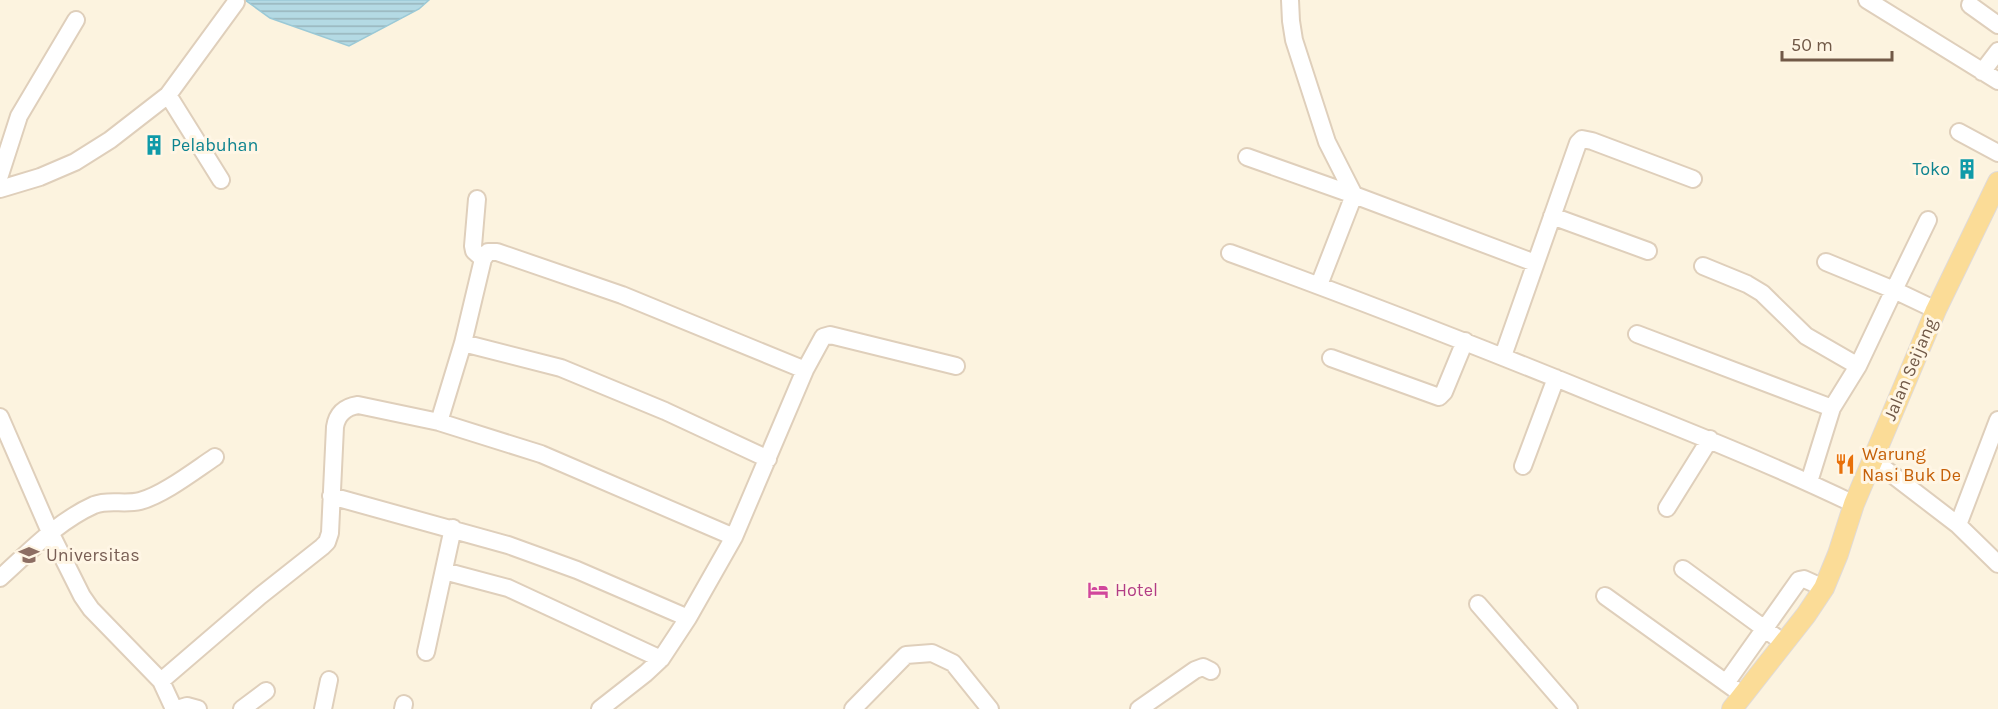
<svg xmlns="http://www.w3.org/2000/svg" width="1998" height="709" font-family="Karla,sans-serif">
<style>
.water{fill:url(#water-rules);stroke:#9bc9d6;stroke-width:1.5}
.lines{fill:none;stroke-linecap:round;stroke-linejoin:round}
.minor-casing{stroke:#dfcfbb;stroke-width:20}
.major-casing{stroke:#e0dad7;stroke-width:22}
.minor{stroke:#fff;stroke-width:16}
.major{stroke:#fbdc97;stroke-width:20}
.labels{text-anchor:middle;stroke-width:6;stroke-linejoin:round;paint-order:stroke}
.culture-label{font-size:18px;fill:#0d838f;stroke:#fff6e5;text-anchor:start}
.street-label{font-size:18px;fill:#715947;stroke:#fff6e5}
.food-label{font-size:18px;fill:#c56008;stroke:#fff6e5;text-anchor:start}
.education-label{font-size:18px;fill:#785e54;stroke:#fff6e5;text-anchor:start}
.hotel-label{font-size:18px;fill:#b23c85;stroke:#fff6e5;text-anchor:start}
</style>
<defs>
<pattern id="water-rules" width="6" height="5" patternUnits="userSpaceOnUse" patternTransform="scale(1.5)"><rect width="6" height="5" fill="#b4dae4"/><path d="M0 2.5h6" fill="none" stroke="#97b4bb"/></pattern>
</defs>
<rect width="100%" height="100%" fill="#fcf3df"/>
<path class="water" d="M 245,0 L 429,0 L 419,9 L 349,46 L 270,18 Z"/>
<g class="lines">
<g class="minor-casing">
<path id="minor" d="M 1290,0 L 1291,21 L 1294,40 L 1327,142 L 1354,195 L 1319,285
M 1867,0 L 1998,81
M 1970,5 L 1998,25
M 1982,72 L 1998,51
M 168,95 L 221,180
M 1959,132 L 1998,153
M 1247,157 L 1354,195 L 1535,263
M 0,175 L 19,116 L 76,20
M 0,189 L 40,177 L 75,162 L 110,140 L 168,95 L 236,2
M 477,199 L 473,246 L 474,251 L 483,259
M 1552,216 L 1648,251
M 1928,220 L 1894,290 L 1936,310
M 1230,253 C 1357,299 1482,348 1607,399 C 1690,432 1773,465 1854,504
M 1703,266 L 1747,284 L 1762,293 L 1806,336 L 1858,366
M 1637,334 L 1832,408
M 463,343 L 561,368 L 665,411 L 768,459
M 1503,356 L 1578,143 L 1582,139 L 1592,141 L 1693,179
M 1331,358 L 1439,397 L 1444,392 L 1465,341
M 0,417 L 50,532 L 82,596 L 91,609 L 161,681 L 174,709
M 439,422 L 463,343 L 483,259 L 488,252 L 497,252 L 622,295 L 805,370
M 1872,459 L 1958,525 L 1998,564
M 1523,466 L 1556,378
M 1809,482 L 1832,408 L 1858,366 L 1894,290 L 1826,262
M 331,496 L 508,545 L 577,570 L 688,618
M 1667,508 L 1710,439
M 1958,525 L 1998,420
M 1683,569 L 1784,643
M 444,571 L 508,588 L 661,659
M 0,578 C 29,552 58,521 94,505 C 109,499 124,505 140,501 C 163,495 194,471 215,457
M 1605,596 L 1743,695
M 1478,604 L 1569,709
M 426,652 L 453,528
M 161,681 L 260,596 L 322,547 L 327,542 L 330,533 L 335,427 C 337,414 345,407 358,405 L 439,422 L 541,454 L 734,537
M 1726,683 L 1799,580 L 1804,579 L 1824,588
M 177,709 L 187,706 L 198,709
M 242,709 L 266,691
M 323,709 L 329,680
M 403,709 L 404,704
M 600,709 L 646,673 L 661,659 L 688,618 L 734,537 L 805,370 L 823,337 L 830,335 L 956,366
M 853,709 L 906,655 L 932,653 L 953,663 L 990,709
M 1139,709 L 1195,670 L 1203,667 L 1211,671"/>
</g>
<g class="major-casing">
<path id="major" d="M 1732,709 L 1806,615 L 1824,588 L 1838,554 L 1854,504 L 1936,310 L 1998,182"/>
</g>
<use href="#minor" class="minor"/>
<use href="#major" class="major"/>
</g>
<defs>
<g id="building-bare" transform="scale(1.62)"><path d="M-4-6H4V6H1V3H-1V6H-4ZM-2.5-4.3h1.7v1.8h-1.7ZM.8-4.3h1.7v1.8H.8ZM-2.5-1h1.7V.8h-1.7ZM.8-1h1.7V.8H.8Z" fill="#0f9aa8" stroke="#fff6e5" stroke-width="2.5" paint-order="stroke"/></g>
<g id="restaurant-bare" transform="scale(1.62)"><path d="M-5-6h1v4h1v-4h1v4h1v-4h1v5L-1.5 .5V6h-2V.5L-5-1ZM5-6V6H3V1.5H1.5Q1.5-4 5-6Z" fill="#e8710a" stroke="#fff6e5" stroke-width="2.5" paint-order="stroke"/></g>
<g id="university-bare" transform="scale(1.62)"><path d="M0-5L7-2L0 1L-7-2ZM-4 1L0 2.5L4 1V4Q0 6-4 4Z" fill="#8d6e63" stroke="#fff6e5" stroke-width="2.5" paint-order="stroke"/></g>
<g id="hotel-bare" transform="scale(1.62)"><path d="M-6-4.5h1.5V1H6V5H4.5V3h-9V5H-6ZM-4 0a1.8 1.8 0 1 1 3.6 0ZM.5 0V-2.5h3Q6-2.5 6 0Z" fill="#d1479c" stroke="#fff6e5" stroke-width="2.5" paint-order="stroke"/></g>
</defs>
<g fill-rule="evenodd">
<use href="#building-bare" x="154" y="145"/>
<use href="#building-bare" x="1967" y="169"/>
<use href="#restaurant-bare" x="1845" y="464"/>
<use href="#university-bare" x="29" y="555"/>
<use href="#hotel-bare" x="1098" y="590"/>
</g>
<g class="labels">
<g class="culture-label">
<text x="171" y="151">Pelabuhan</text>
<text x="1950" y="175" text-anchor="end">Toko</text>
</g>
<g class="street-label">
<text transform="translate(1910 369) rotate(-67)" y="6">Jalan Seijang</text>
</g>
<g class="food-label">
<text x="1862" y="460">Warung<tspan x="1862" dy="21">Nasi Buk De</tspan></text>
</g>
<g class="education-label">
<text x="46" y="561">Universitas</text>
</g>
<g class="hotel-label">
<text x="1115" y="596">Hotel</text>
</g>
</g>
<path d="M1782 51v9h110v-9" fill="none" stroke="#715947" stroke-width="3"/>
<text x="1791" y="51" font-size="18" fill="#715947" stroke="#fff6e5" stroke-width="4.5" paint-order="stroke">50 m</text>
</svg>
